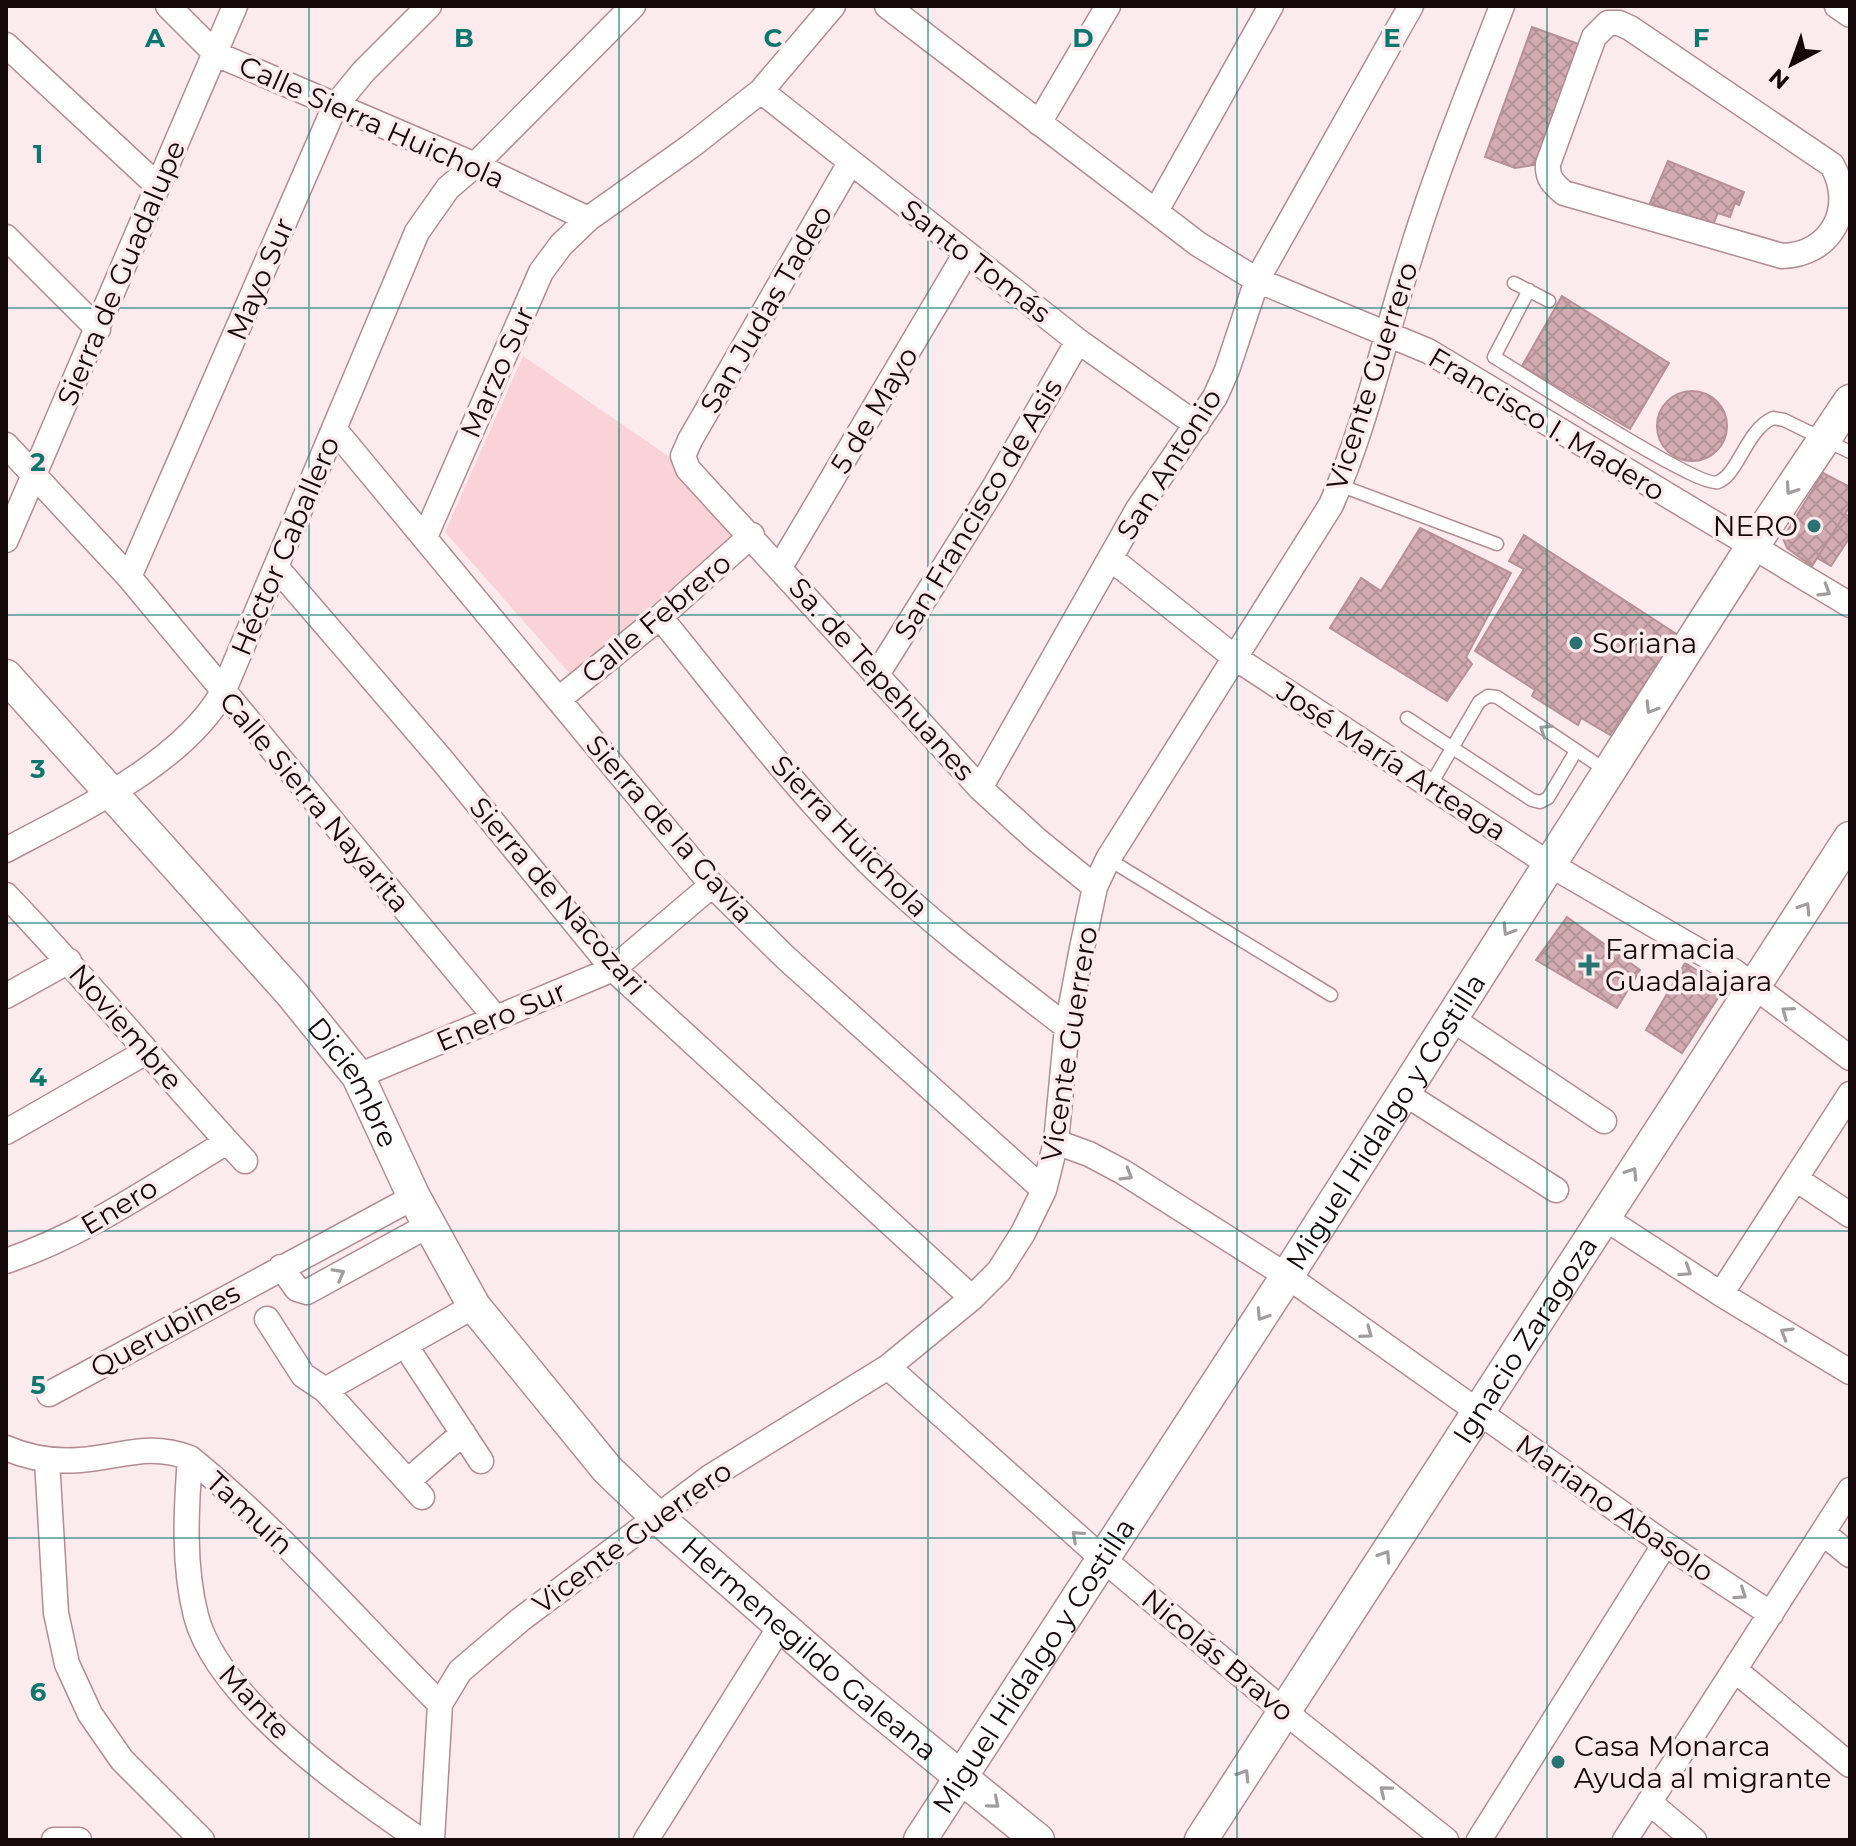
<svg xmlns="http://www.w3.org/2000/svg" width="1856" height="1846" font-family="Montserrat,sans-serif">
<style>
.green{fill:#fad3d9}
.building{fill:url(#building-cross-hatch);stroke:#b69197;stroke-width:2}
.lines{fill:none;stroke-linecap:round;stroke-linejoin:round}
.lane-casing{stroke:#b18c92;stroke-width:15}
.street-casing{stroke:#b18c92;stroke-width:27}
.secondary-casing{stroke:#b18c92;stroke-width:35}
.lane{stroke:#fff;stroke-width:12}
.street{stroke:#fff;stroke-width:24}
.secondary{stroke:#fff;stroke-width:32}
.oneway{stroke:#a19c9d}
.grid{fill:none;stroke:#0f766e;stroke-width:2;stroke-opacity:0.55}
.poi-dot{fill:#297373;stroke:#fcebee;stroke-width:3}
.labels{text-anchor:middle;stroke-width:7;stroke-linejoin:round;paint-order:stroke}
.street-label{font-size:28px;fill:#14080a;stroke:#fcebee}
.poi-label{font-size:28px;fill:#14080a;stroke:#fcebee;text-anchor:start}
.grid-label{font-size:26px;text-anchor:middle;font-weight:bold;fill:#0f766e;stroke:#fcebee;stroke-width:7;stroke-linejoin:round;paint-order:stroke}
</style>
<defs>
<pattern id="building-cross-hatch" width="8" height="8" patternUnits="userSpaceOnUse" patternTransform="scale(2)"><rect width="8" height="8" fill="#d3acb2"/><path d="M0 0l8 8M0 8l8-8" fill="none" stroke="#b49298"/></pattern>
</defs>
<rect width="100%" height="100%" fill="#fcebee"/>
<path class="green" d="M 523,356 L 671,458 L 739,533 L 570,674 L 445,532 Z"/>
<path class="building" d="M 1532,27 L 1579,44 L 1534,165 L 1515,168 L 1485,157 Z
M 1668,161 L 1744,192 L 1739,205 L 1735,203 L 1730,217 L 1718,213 L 1711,229 L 1650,203 Z
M 1562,296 L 1669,363 L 1630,429 L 1522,366 Z
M1657 426a35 35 0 1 1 70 0a35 35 0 1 1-70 0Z
M 1823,473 L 1850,487 L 1850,506 L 1812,566 L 1787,548 L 1783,538 Z
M 1845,514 L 1850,517 L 1850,537 L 1831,566 L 1817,558 Z
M 1420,528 L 1511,573 L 1466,657 L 1472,664 L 1447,701 L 1330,628 L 1361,578 L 1381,591 Z
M 1524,535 L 1678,635 L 1610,735 L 1581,718 L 1578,725 L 1532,696 L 1535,690 L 1475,651 L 1524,569 L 1509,561 Z
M 1567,917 L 1640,970 L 1617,1008 L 1536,960 Z
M 1685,963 L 1725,987 L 1682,1053 L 1646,1030 Z"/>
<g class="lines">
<g class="lane-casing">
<path id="lane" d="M 1514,283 L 1549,301
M 1529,290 L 1494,357 C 1523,374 1699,489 1718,482 C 1738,475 1746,430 1773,418 L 1784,420 L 1850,452
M 1339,485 L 1497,544
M 1407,718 L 1532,800 L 1540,802 L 1548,798 L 1576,751
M 1430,786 L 1479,702 L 1488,696 L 1497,697 L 1607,771
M 1108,859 L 1331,995"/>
</g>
<g class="street-casing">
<path id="street" d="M 168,6 L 216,54 L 475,165 L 588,219
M 887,6 L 1198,244 L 1257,280 L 1428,351 L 1850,605
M 1837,6 L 1850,15
M 1608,23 L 1619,23 L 1630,28 L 1832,165 C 1856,207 1832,255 1782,256 L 1564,193 C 1553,184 1547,178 1548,164 L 1594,37 Z
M 6,45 L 158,186
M 761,91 L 1078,341 L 1197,425
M 1039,123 L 1108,6
M 850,163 L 690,440 L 683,456 L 688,469 L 980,788 L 1037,840 L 1095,887
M 1156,211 L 1271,6
M 6,237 L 98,329
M 335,430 L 712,885 L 786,958 L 1044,1190
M 6,445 L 129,577 L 495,1017
M 425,537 L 541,272 L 561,245 L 588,219 L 691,146 L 761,91 L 833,6
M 6,540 L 235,6
M 1110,558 L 1234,657 L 1549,864 L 1735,972 L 1850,1058
M 276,567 L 442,760 L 613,969 L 972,1298
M 780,567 L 966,253
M 129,577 L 335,106 L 364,71 L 429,6
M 660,617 C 729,702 796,791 874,868 C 934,926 1001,976 1067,1027
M 876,676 L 995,486 L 1078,341
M 559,699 L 660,617 L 752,535
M 980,788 L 1138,509 L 1215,397 L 1227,370 L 1257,280 L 1411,6
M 6,850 C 77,812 182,764 223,692 L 417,232 L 448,188 L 475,165 L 633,6
M 6,895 C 89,981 164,1074 245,1161
M 6,996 L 69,961
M 1452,1019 L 1604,1121
M 358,1076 L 613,969 L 712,885
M 1404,1093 L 1556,1190
M 6,1132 L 146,1052
M 1056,1142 L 1089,1154 L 1123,1172 L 1287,1276 L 1665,1544 L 1771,1614
M 1796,1179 L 1850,1215
M 1603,1217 L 1721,1294 L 1850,1372
M 6,1261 C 86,1234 155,1185 227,1142
M 281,1267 L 297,1289 L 307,1292 L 429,1225
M 1721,1294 L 1850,1094
M 267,1319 L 303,1375 L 325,1390 L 422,1497
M 405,1345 L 481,1461
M 888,1367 L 1103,1559 L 1285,1712 L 1446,1840
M 325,1390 L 474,1306
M 49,1394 L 414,1197
M 6,1448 C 29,1458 55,1462 80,1460 C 121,1457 148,1442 190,1458 C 281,1532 357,1621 440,1704
M 190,1458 C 186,1510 183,1565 196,1616 C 218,1700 351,1793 420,1840
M 47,1460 L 56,1613 L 67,1664 L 90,1714 L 122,1760 L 202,1840
M 408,1481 L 463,1433
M 1823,1533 L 1850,1555
M 1736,1671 L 1850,1765
M 1649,1802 L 1694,1840
M 54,1840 L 79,1840
M 432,1840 L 440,1704 L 460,1671 L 520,1620 L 710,1477 L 888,1367 L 972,1298 L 999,1271 L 1023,1233 L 1044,1190 L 1056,1142 L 1067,1027 L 1082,948 L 1095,887 L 1108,859 L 1331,505 C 1366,426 1384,339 1410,257 C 1436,171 1470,89 1502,6
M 646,1840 L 781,1625
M 1479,1840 L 1665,1544
M 1625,1840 L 1850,1490"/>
</g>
<g class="secondary-casing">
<g id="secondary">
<path id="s1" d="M 6,676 L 291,993 L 358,1076 L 414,1197 L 474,1306 L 607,1469 L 657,1517 L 859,1694 L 1038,1840"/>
<path id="s2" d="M 920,1840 L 1287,1276 L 1752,547 L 1850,401"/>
<path id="s3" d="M 1201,1840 L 1850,838"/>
</g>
</g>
<use href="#lane" class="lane"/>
<use href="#street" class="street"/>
<use href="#secondary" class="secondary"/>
</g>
<defs><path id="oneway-chevron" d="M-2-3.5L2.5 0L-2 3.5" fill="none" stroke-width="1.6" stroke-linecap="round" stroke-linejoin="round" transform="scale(2)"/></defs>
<g class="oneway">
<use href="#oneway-chevron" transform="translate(1791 489) rotate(124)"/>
<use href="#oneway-chevron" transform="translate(1825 591) rotate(31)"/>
<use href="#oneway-chevron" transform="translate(1651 708) rotate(122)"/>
<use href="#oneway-chevron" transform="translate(1545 730) rotate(-147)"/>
<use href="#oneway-chevron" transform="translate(1805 908) rotate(-57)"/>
<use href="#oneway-chevron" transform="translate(1508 930) rotate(122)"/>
<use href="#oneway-chevron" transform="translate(1787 1012) rotate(-144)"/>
<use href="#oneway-chevron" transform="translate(1632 1173) rotate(-57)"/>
<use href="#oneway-chevron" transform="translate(1127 1175) rotate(31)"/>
<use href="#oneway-chevron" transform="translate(1686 1271) rotate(33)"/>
<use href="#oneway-chevron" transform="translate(339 1274) rotate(-29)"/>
<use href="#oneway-chevron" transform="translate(1262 1315) rotate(123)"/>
<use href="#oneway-chevron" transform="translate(1367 1333) rotate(36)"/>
<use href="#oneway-chevron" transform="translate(1786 1333) rotate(-149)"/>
<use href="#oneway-chevron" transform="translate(1077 1536) rotate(-138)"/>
<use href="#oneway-chevron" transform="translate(1385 1556) rotate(-57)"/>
<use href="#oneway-chevron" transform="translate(1741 1594) rotate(34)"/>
<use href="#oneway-chevron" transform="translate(1244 1775) rotate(-57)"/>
<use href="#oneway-chevron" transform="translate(1385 1791) rotate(-141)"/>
<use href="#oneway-chevron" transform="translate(994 1803) rotate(40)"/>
</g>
<path class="grid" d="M 309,6 L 309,1840M 619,6 L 619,1840M 928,6 L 928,1840M 1237,6 L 1237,1840M 1547,6 L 1547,1840M 6,308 L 1850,308M 6,615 L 1850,615M 6,923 L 1850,923M 6,1231 L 1850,1231M 6,1538 L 1850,1538"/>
<g class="poi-dot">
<circle cx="1814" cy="526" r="8"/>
<circle cx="1576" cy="643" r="8"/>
<path d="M1585 953h8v8h8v8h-8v8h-8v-8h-8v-8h8z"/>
<circle cx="1558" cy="1762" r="8"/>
</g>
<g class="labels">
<g class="street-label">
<text transform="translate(372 122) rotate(24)" y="10">Calle Sierra Huichola</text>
<text transform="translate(976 261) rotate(38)" y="10">Santo Tomás</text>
<text transform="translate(121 273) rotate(-67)" y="10">Sierra de Guadalupe</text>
<text transform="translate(260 279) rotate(-67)" y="10">Mayo Sur</text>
<text transform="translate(766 309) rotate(-60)" y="10">San Judas Tadeo</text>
<text transform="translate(497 372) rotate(-66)" y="10">Marzo Sur</text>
<text transform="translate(1372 376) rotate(-72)" y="10">Vicente Guerrero</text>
<text transform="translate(874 410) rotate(-59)" y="10">5 de Mayo</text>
<text transform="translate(1547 424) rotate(31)" y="10">Francisco I. Madero</text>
<text transform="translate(1169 464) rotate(-58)" y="10">San Antonio</text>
<text transform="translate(978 509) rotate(-59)" y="10">San Francisco de Asis</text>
<text transform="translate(285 546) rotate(-67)" y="10">Héctor Caballero</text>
<text transform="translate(656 618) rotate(-40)" y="10">Calle Febrero</text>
<text transform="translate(882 679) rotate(48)" y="10">Sa. de Tepehuanes</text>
<text transform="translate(1392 761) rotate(33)" y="10">José María Arteaga</text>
<text transform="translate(315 802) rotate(50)" y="10">Calle Sierra Nayarita</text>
<text transform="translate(670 829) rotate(49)" y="10">Sierra de la Gavia</text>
<text transform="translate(850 836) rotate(46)" y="10">Sierra Huichola</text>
<text transform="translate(558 896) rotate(49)" y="10">Sierra de Nacozari</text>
<text transform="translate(501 1016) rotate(-23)" y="10">Enero Sur</text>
<text transform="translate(126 1027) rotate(49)" y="10">Noviembre</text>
<text transform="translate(1069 1044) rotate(-81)" y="10">Vicente Guerrero</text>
<text dy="10" stroke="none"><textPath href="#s1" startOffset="536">Diciembre</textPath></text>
<text dy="10" stroke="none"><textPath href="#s2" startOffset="856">Miguel Hidalgo y Costilla</textPath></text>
<text transform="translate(119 1206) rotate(-31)" y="10">Enero</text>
<text transform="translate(165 1330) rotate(-29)" y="10">Querubines</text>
<text dy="10" stroke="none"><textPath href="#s3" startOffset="596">Ignacio Zaragoza</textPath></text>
<text transform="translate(1615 1508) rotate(35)" y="10">Mariano Abasolo</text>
<text transform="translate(250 1513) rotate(43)" y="10">Tamuín</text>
<text transform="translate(632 1537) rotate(-36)" y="10">Vicente Guerrero</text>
<text dy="10" stroke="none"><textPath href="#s1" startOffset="1272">Hermenegildo Galeana</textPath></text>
<text transform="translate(1218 1655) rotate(40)" y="10">Nicolás Bravo</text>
<text dy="10" stroke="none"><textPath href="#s2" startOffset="208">Miguel Hidalgo y Costilla</textPath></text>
<text transform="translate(255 1702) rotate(47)" y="10">Mante</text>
</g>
<g class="poi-label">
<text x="1798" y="536" text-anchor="end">NERO</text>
<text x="1592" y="653">Soriana</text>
<text x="1605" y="959">Farmacia<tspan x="1605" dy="32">Guadalajara</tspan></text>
<text x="1574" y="1756">Casa Monarca<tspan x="1574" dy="32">Ayuda al migrante</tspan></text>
</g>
</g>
<g class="grid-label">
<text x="155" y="47">A</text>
<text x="464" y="47">B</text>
<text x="773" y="47">C</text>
<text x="1083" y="47">D</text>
<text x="1392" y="47">E</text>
<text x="1701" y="47">F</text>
<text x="38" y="163">1</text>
<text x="38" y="471">2</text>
<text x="38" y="778">3</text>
<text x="38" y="1086">4</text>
<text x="38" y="1394">5</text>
<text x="38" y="1701">6</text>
</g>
<rect width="1856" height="1846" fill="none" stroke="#14080a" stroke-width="16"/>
<g transform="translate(1792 64) rotate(221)" stroke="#fcebee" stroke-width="6" paint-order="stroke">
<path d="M0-6L14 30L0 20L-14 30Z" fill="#14080a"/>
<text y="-12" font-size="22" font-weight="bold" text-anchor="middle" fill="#14080a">N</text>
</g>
</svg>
